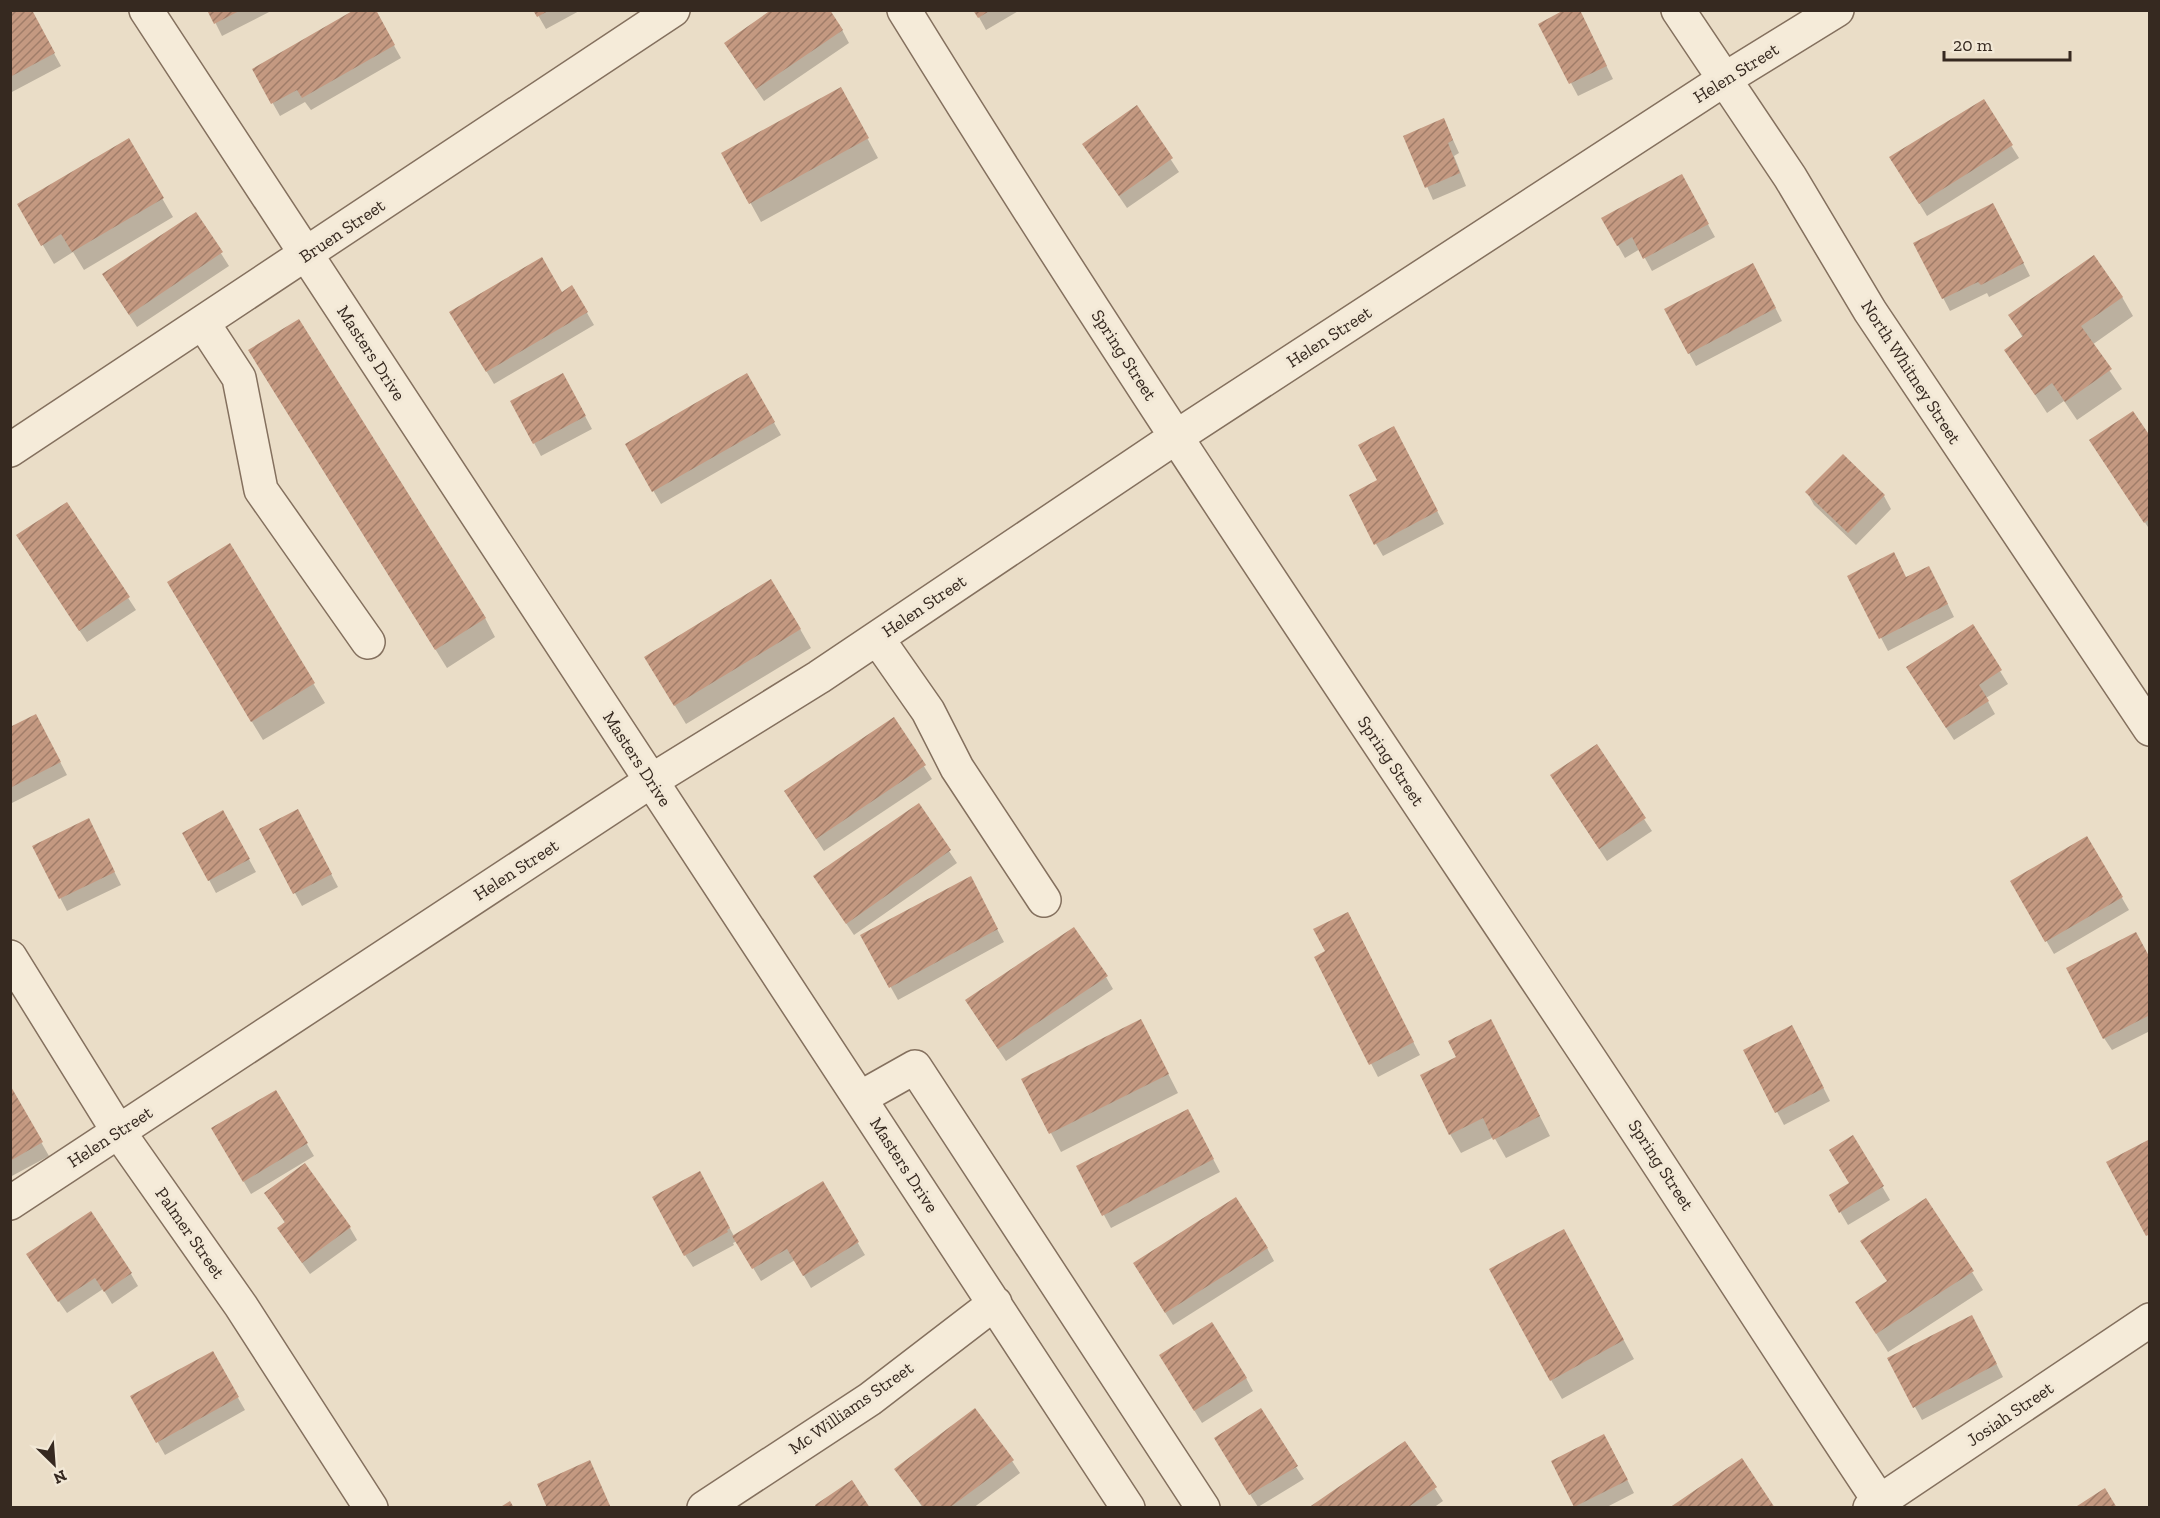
<svg xmlns="http://www.w3.org/2000/svg" width="2160" height="1518" font-family="'Zilla Slab',serif">
<style>
.shadow{fill:#0003}
.building{fill:url(#building-hatch)}
.lines{fill:none;stroke-linecap:round;stroke-linejoin:round}
.minor-casing{stroke:#84705e;stroke-width:36}
.minor{stroke:#f5ebd9;stroke-width:33}
.labels{text-anchor:middle;stroke-width:6;stroke-linejoin:round;paint-order:stroke}
.street-label{font-size:18px;fill:#362920;stroke:#f2e8d6}
</style>
<defs>
<pattern id="building-hatch" width="6" height="6" patternUnits="userSpaceOnUse" patternTransform="scale(1.5)"><rect width="6" height="6" fill="#c49981"/><path d="M-1 1l2-2M0 6l6-6M5 7l2-2" fill="none" stroke="#a07d69"/></pattern>
</defs>
<rect width="100%" height="100%" fill="#eaddc7"/>
<path class="shadow" d="M 10,10 L 30,10 L 61,66 L 10,93 Z
M 209,10 L 273,10 L 222,36 Z
M 374,10 L 401,58 L 311,110 L 305,102 L 280,116 L 254,70 Z
M 535,10 L 581,10 L 546,29 Z
M 975,10 L 1020,10 L 986,30 Z
M 1583,19 L 1613,79 L 1578,96 L 1571,83 Z
M 842,30 L 849,43 L 764,101 L 733,56 Z
M 1983,101 L 2019,158 L 1927,216 L 1899,170 Z
M 1136,107 L 1179,172 L 1127,208 L 1084,145 Z
M 851,108 L 878,158 L 761,222 L 723,153 Z
M 1444,120 L 1459,153 L 1454,156 L 1466,186 L 1433,200 L 1405,137 Z
M 128,140 L 173,217 L 84,270 L 73,252 L 54,264 L 19,205 Z
M 1681,176 L 1715,237 L 1652,271 L 1640,249 L 1625,258 L 1603,219 Z
M 196,214 L 229,266 L 137,327 L 111,287 Z
M 2000,217 L 2030,276 L 1989,297 L 1987,293 L 1950,311 L 1915,244 Z
M 1760,278 L 1782,321 L 1696,366 L 1689,353 Z
M 572,287 L 594,325 L 494,384 L 451,312 L 562,294 Z
M 2122,297 L 2133,316 L 2092,345 L 2122,389 L 2077,420 L 2064,401 L 2047,413 L 2006,350 L 2023,338 L 2010,316 Z
M 261,370 L 485,618 L 495,637 L 447,668 Z
M 747,375 L 781,435 L 661,504 L 627,445 Z
M 570,388 L 592,429 L 541,456 L 534,443 Z
M 2150,439 L 2150,530 L 2098,453 Z
M 1400,441 L 1444,524 L 1383,556 L 1376,544 L 1379,481 Z
M 1843,456 L 1884,496 L 1891,509 L 1856,545 L 1814,505 L 1807,492 Z
M 67,504 L 136,610 L 87,642 L 25,548 Z
M 230,545 L 325,703 L 263,740 L 179,602 Z
M 1849,577 L 1936,580 L 1954,617 L 1888,651 Z
M 1972,626 L 2008,684 L 1986,698 L 1995,714 L 1954,740 L 1915,680 Z
M 800,629 L 811,648 L 686,724 L 657,676 Z
M 894,719 L 932,779 L 824,851 L 793,804 Z
M 10,729 L 43,729 L 67,775 L 10,804 Z
M 1559,788 L 1644,819 L 1652,831 L 1607,861 Z
M 918,805 L 957,863 L 854,935 L 823,889 Z
M 223,812 L 256,872 L 216,893 L 184,833 Z
M 304,823 L 338,887 L 302,906 L 261,830 Z
M 95,833 L 121,885 L 67,911 L 34,847 Z
M 2087,838 L 2129,910 L 2054,954 L 2012,882 Z
M 977,891 L 1004,942 L 898,1000 L 862,936 Z
M 1354,926 L 1420,1055 L 1378,1077 L 1316,957 L 1327,951 Z
M 2150,960 L 2150,1031 L 2112,1050 L 2104,1038 Z
M 1106,977 L 1113,989 L 1006,1061 L 974,1013 Z
M 1491,1021 L 1550,1136 L 1506,1158 L 1494,1137 L 1461,1153 L 1450,1134 L 1458,1058 Z
M 1799,1039 L 1830,1101 L 1784,1125 L 1745,1051 Z
M 1151,1040 L 1178,1093 L 1061,1152 L 1023,1080 Z
M 10,1088 L 49,1156 L 10,1177 Z
M 276,1092 L 314,1156 L 251,1194 L 213,1129 Z
M 1194,1123 L 1220,1172 L 1111,1228 L 1078,1167 Z
M 1853,1137 L 1890,1200 L 1848,1225 L 1831,1196 L 1851,1183 Z
M 822,1183 L 865,1255 L 811,1288 L 795,1260 L 761,1281 L 737,1241 L 733,1243 L 734,1245 L 693,1267 L 685,1255 L 706,1186 L 734,1236 Z
M 266,1194 L 350,1228 L 357,1240 L 310,1274 L 286,1240 L 285,1223 Z
M 1267,1248 L 1274,1261 L 1173,1325 L 1142,1276 Z
M 1574,1249 L 1634,1359 L 1562,1399 L 1551,1380 Z
M 35,1267 L 131,1274 L 138,1286 L 112,1304 L 103,1289 L 67,1313 Z
M 1972,1272 L 1983,1290 L 1888,1352 L 1868,1321 Z
M 1979,1329 L 2003,1377 L 1922,1420 L 1915,1407 Z
M 212,1353 L 245,1410 L 165,1455 L 132,1397 Z
M 1168,1368 L 1246,1378 L 1253,1391 L 1202,1423 Z
M 1405,1443 L 1443,1501 L 1433,1508 L 1310,1508 Z
M 1611,1448 L 1634,1493 L 1605,1508 L 1576,1508 L 1553,1462 Z
M 1223,1451 L 1296,1467 L 1304,1479 L 1258,1507 Z
M 1012,1461 L 1020,1473 L 973,1508 L 923,1508 L 896,1469 Z"/>
<path class="building" d="M 10,10 L 32,10 L 55,53 L 10,77 Z
M 207,10 L 241,10 L 214,24 Z
M 354,10 L 376,10 L 395,45 L 302,98 L 297,90 L 271,104 L 252,69 Z
M 533,10 L 550,10 L 537,17 Z
M 771,10 L 830,10 L 843,30 L 756,89 L 724,43 Z
M 973,10 L 991,10 L 978,18 Z
M 1564,10 L 1580,10 L 1607,66 L 1569,84 L 1538,24 Z
M 841,87 L 869,138 L 749,204 L 721,153 Z
M 1984,99 L 2013,145 L 1919,204 L 1889,157 Z
M 1137,105 L 1173,158 L 1119,196 L 1082,144 Z
M 1444,118 L 1453,140 L 1448,143 L 1460,173 L 1425,188 L 1403,136 Z
M 129,138 L 164,198 L 72,252 L 61,234 L 41,246 L 17,204 Z
M 1682,174 L 1709,224 L 1643,259 L 1632,237 L 1617,246 L 1601,218 Z
M 1993,203 L 2024,263 L 1981,285 L 1978,282 L 1942,299 L 1913,243 Z
M 196,212 L 223,252 L 129,315 L 102,274 Z
M 2094,255 L 2123,297 L 2081,326 L 2112,369 L 2065,402 L 2052,383 L 2035,395 L 2004,350 L 2023,336 L 2008,315 Z
M 542,257 L 562,292 L 572,285 L 588,312 L 486,372 L 449,312 Z
M 1753,263 L 1776,308 L 1688,354 L 1664,309 Z
M 299,319 L 486,618 L 435,650 L 248,350 Z
M 563,373 L 586,416 L 533,444 L 510,401 Z
M 747,373 L 775,422 L 652,492 L 625,444 Z
M 2133,411 L 2150,436 L 2150,519 L 2144,523 L 2089,440 Z
M 1394,426 L 1438,511 L 1374,545 L 1349,495 L 1377,480 L 1358,445 Z
M 1843,454 L 1885,495 L 1848,533 L 1805,492 Z
M 67,502 L 130,597 L 79,631 L 16,535 Z
M 230,543 L 315,683 L 251,722 L 167,582 Z
M 1894,552 L 1906,577 L 1929,566 L 1948,604 L 1879,639 L 1847,576 Z
M 771,579 L 801,629 L 674,706 L 644,657 Z
M 1973,624 L 2002,670 L 1979,685 L 1989,701 L 1946,728 L 1906,667 Z
M 36,714 L 61,762 L 10,788 L 10,727 Z
M 894,717 L 926,765 L 816,839 L 784,791 Z
M 1597,744 L 1646,818 L 1599,849 L 1550,775 Z
M 919,803 L 951,850 L 846,924 L 813,876 Z
M 298,809 L 332,874 L 293,894 L 259,829 Z
M 223,810 L 250,859 L 208,881 L 182,833 Z
M 89,818 L 115,872 L 59,899 L 32,846 Z
M 2087,836 L 2123,897 L 2045,942 L 2010,881 Z
M 971,876 L 998,929 L 889,988 L 860,935 Z
M 1348,912 L 1414,1042 L 1369,1065 L 1314,957 L 1325,951 L 1313,929 Z
M 1074,927 L 1108,976 L 998,1049 L 965,1000 Z
M 2136,932 L 2150,958 L 2150,1015 L 2103,1039 L 2066,968 Z
M 1141,1019 L 1169,1074 L 1049,1134 L 1021,1079 Z
M 1491,1019 L 1540,1116 L 1493,1140 L 1483,1118 L 1449,1135 L 1420,1075 L 1456,1057 L 1448,1041 Z
M 1792,1025 L 1824,1088 L 1775,1113 L 1743,1050 Z
M 10,1085 L 43,1142 L 10,1161 Z
M 276,1090 L 308,1143 L 243,1182 L 211,1128 Z
M 1188,1109 L 1214,1159 L 1102,1216 L 1076,1166 Z
M 1853,1135 L 1884,1186 L 1839,1213 L 1829,1195 L 1849,1183 L 1829,1150 Z
M 2150,1139 L 2150,1234 L 2146,1236 L 2106,1162 Z
M 305,1163 L 351,1227 L 302,1263 L 277,1228 L 285,1222 L 264,1193 Z
M 700,1171 L 730,1228 L 727,1230 L 728,1232 L 684,1256 L 652,1197 Z
M 823,1181 L 859,1242 L 803,1276 L 787,1249 L 752,1269 L 732,1236 Z
M 1236,1197 L 1268,1248 L 1165,1313 L 1133,1263 Z
M 1926,1198 L 1974,1271 L 1876,1334 L 1855,1302 L 1887,1281 L 1860,1241 Z
M 91,1211 L 132,1273 L 104,1292 L 95,1278 L 58,1302 L 26,1254 Z
M 1564,1229 L 1624,1340 L 1550,1381 L 1489,1269 Z
M 1972,1315 L 1997,1364 L 1913,1408 L 1887,1358 Z
M 1212,1322 L 1247,1378 L 1194,1411 L 1159,1355 Z
M 213,1351 L 239,1397 L 156,1443 L 130,1396 Z
M 975,1408 L 1014,1460 L 949,1508 L 924,1508 L 894,1469 Z
M 1261,1408 L 1298,1466 L 1249,1495 L 1214,1438 Z
M 1604,1434 L 1628,1480 L 1574,1507 L 1551,1461 Z
M 1405,1441 L 1437,1487 L 1407,1508 L 1308,1508 Z
M 1742,1458 L 1775,1508 L 1669,1508 Z
M 590,1460 L 611,1508 L 547,1508 L 537,1484 Z
M 852,1480 L 870,1508 L 816,1508 L 815,1505 Z
M 2105,1488 L 2117,1508 L 2074,1508 Z
M 510,1501 L 514,1508 L 499,1508 Z"/>
<g class="lines">
<g class="minor-casing">
<path id="minor" d="M 146,10 L 1128,1508
M 904,10 C 1118,357 1347,695 1573,1034 C 1678,1191 1779,1351 1884,1508
M 1678,10 L 1790,177 L 1870,311 L 2150,729
M 203,323 L 239,378 L 261,490 L 368,642
M 10,450 L 673,10
M 877,638 L 928,711 L 957,768 L 1044,900
M 10,957 L 118,1131 L 241,1306 L 371,1508
M 860,1098 L 915,1067 L 1203,1508
M 10,1203 L 651,781 L 819,677 L 1176,437 L 1725,79 L 1837,10
M 704,1508 L 870,1399 L 995,1303
M 1870,1508 L 2150,1320"/>
</g>
<use href="#minor" class="minor"/>
</g>
<g class="labels">
<g class="street-label">
<text transform="translate(1736 73) rotate(-32)" y="6">Helen Street</text>
<text transform="translate(342 231) rotate(-34)" y="6">Bruen Street</text>
<text transform="translate(1329 337) rotate(-33)" y="6">Helen Street</text>
<text transform="translate(371 353) rotate(57)" y="6">Masters Drive</text>
<text transform="translate(1124 355) rotate(57)" y="6">Spring Street</text>
<text transform="translate(1911 372) rotate(57)" y="6">North Whitney Street</text>
<text transform="translate(924 606) rotate(-34)" y="6">Helen Street</text>
<text transform="translate(637 759) rotate(57)" y="6">Masters Drive</text>
<text transform="translate(1391 761) rotate(56)" y="6">Spring Street</text>
<text transform="translate(516 870) rotate(-33)" y="6">Helen Street</text>
<text transform="translate(110 1137) rotate(-33)" y="6">Helen Street</text>
<text transform="translate(904 1165) rotate(57)" y="6">Masters Drive</text>
<text transform="translate(1661 1165) rotate(57)" y="6">Spring Street</text>
<text transform="translate(190 1233) rotate(55)" y="6">Palmer Street</text>
<text transform="translate(851 1408) rotate(-35)" y="6">Mc Williams Street</text>
<text transform="translate(2010 1414) rotate(-34)" y="6">Josiah Street</text>
</g>
</g>
<rect width="2160" height="1518" fill="none" stroke="#362920" stroke-width="24"/>
<g transform="translate(54 1464) rotate(155)" stroke="#f2e8d6" stroke-width="4.5" paint-order="stroke">
<path d="M0-4.5L10 22L0 15L-10 22Z" fill="#362920"/>
<text y="-9" font-size="16" font-weight="bold" text-anchor="middle" fill="#362920">N</text>
</g>
<path d="M1944 51v9h126v-9" fill="none" stroke="#362920" stroke-width="3"/>
<text x="1953" y="51" font-size="18" fill="#362920" stroke="#f2e8d6" stroke-width="4.5" paint-order="stroke">20 m</text>
</svg>
